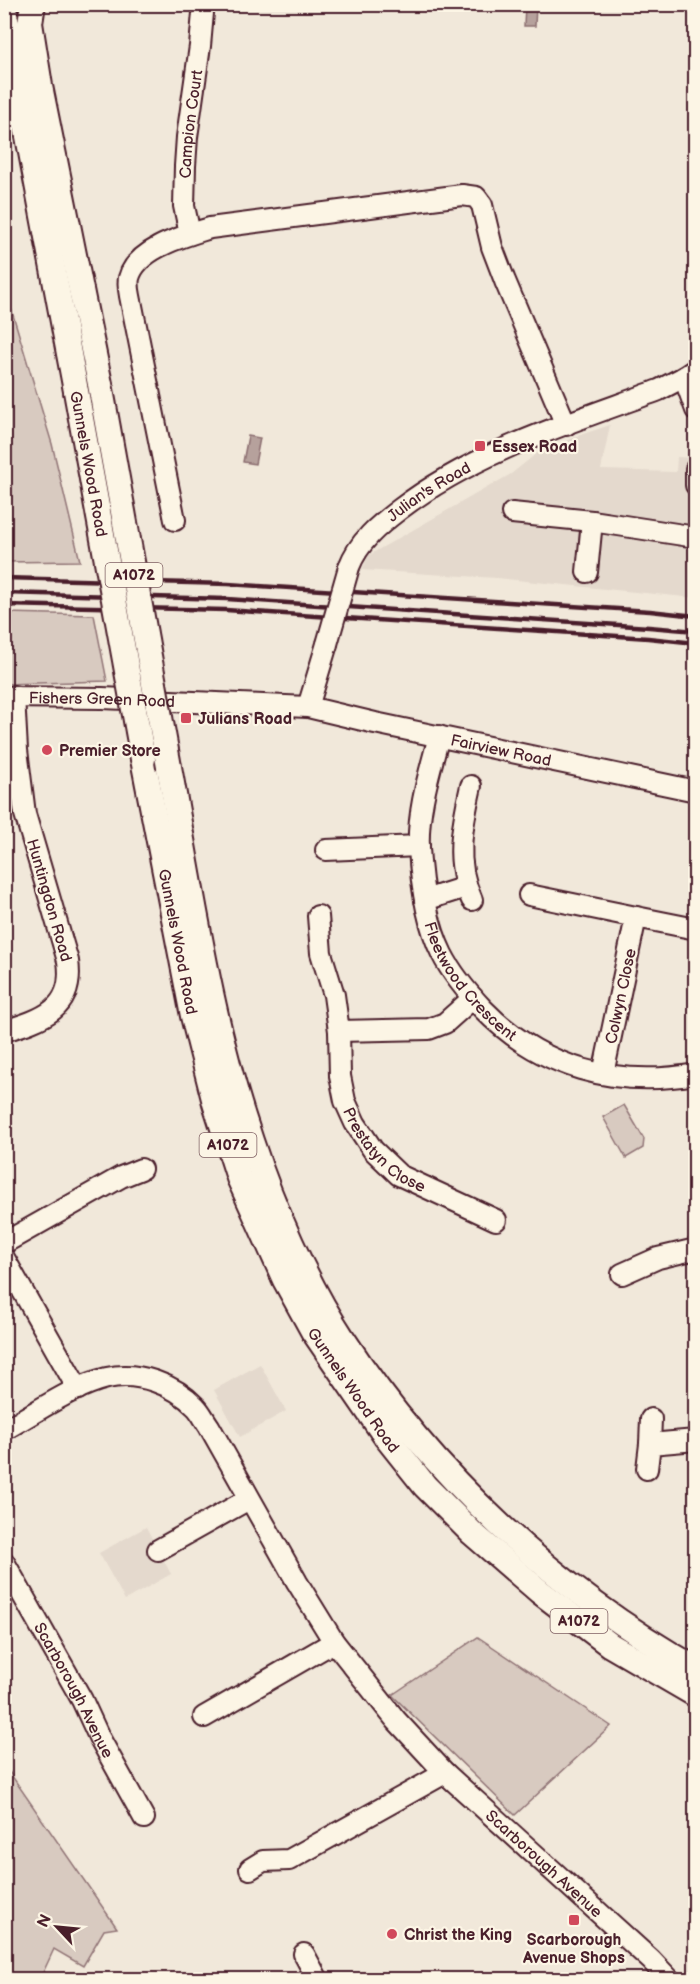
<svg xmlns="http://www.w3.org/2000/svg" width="700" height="1984" font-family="'Balsamiq Sans',sans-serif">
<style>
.built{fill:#e4d9cd}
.green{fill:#d8cac0;stroke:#917476;stroke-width:1.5}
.water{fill:#b6a19c;stroke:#8b6d6f;stroke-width:1.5}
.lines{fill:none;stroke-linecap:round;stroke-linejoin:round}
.minor-casing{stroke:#4a1f2b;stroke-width:24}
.major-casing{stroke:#4a1f2b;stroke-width:28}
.minor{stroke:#fcf5e5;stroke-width:20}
.major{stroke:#fcf5e5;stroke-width:24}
.rail{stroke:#4a1f2b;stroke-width:4.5}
.minor-bridge-casing{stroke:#4a1f2b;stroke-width:24;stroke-linecap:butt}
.major-bridge-casing{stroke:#4a1f2b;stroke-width:28;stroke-linecap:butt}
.minor-bridge{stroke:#fcf5e5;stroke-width:20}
.major-bridge{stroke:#fcf5e5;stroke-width:24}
.poi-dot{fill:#d1495b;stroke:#fcf5e5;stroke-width:2}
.labels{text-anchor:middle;stroke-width:4.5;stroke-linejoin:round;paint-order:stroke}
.shield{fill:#fcf5e5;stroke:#7f5f63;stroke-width:1.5}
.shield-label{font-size:15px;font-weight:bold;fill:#4a1f2b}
.street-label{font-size:16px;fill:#4a1f2b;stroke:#fcf5e5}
.poi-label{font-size:16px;font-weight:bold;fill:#4a1f2b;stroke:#fcf5e5;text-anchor:start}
</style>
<rect width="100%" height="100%" fill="#f1e8da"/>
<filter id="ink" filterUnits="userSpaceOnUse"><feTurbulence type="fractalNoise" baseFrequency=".0167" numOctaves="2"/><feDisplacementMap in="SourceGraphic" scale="12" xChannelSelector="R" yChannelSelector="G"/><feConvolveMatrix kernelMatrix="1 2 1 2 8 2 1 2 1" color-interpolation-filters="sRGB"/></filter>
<g filter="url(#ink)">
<path class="built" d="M 610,425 L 601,470 L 676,472 L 677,457 L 695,458 L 695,598 L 497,578 L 362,570 L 369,555 L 511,474 L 536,454 L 583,434 Z
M 260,1364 L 286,1411 L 240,1437 L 214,1390 Z
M 146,1527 L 171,1574 L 125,1600 L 99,1553 Z"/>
<path class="green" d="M 4,285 L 52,444 L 80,561 L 5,562 Z
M 5,613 L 94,615 L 107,681 L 5,684 Z
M 624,1105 L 644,1139 L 643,1148 L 626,1158 L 603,1117 Z
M 478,1637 L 611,1726 L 515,1815 L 392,1695 Z
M 5,1766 L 117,1928 L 104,1930 L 83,1966 L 54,1949 L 40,1979 L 5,1979 Z"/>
<path class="water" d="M 525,5 L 536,5 L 535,26 L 524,26 Z
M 248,436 L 260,438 L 255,464 L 243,462 Z"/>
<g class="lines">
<g class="minor-casing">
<g id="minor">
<path id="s1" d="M 190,234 L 184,206 L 185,166 L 187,137 L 200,46 L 203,13"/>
<path d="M 684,377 L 696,410"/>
<path d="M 696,469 L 696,485"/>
<path d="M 512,513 L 592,521 L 696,537"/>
<path d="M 175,520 L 130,296 C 129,291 128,283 129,278 C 137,248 185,236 210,228 L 462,195 L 476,197 L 482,205 L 492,247 L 505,281 L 566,425"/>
<path id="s2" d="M 349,567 C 359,541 379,525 400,509 C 476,451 570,423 659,390 L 684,377 L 696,369"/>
<path d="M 587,572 L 592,521"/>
<path id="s3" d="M 4,697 L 102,698 L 308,707 L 375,723 L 696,791"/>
<path d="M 308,707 L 327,644"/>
<path id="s4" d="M 439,736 C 430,771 417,811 419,848 C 421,883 426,922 442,954 C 452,974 468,993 483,1009 C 540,1068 615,1088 696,1074"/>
<path d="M 471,786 C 462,826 454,862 472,900"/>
<path d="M 326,850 L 419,846"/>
<path d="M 529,895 L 636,917 L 603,1074"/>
<path d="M 425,900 L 466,887"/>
<path d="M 318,916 L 321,953 L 334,995 L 339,1031 L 429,1029 L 445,1023 L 473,998"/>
<path d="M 636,917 L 696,929"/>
<path d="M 4,1031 C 43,1019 75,1009 68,961 L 25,814 L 17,750 L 14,696"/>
<path id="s5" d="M 339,1031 L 340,1076 L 345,1101 L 355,1123 L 373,1150 L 399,1175 L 496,1220"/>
<path d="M 4,1243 L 121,1177 L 141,1169"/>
<path d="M 4,1258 L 78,1389"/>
<path d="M 622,1274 L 658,1258 L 696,1249"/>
<path id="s6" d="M 4,1430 C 37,1412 71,1387 107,1378 C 138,1371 174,1384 196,1407 C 201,1412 204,1419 209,1426 L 297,1582 L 334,1642 L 396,1720 L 445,1773 L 651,1960 L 670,1980"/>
<path d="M 650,1444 L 651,1419"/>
<path d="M 647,1469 L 650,1444 L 696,1440"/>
<path d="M 158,1550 L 249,1499"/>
<path id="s7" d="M 4,1562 L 82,1700 L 99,1737 L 144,1818"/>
<path d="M 204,1717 L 334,1642"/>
<path d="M 250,1869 L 263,1861 L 289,1860 L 445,1773"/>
<path d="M 304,1954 L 318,1980"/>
</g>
</g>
<g class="major-casing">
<g id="major">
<path d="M 33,4 L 30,23 L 40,86 L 100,384"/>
<path d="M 4,9 L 76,391"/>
<path id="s8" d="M 143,759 L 193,1016 L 215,1103 L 239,1178 L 285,1280 L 313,1331 L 386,1437 L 425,1486 L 472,1533 L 539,1591 L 610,1645 L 696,1695"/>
<path d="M 169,767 C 192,891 210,1021 251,1141 C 272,1205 306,1283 343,1339 C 432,1475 554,1589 696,1669"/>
</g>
</g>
<use href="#minor" class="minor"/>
<use href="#major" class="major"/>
<path class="rail" d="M 4,578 L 228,584 L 650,611 L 696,616
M 4,593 L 227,599 L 649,627 L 696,631
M 4,605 L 226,610 L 648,638 L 696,643"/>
<g class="minor-bridge-casing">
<path id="minor-bridge" d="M 327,644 L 349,567"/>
</g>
<g class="major-bridge-casing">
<g id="major-bridge">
<path d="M 100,384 L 169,767"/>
<path id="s9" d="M 76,391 L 143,759"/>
</g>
</g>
<use href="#minor-bridge" class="minor-bridge"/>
<use href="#major-bridge" class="major-bridge"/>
</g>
</g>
<g class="poi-dot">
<rect x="474" y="440" width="12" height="12" rx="3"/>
<rect x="180" y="712" width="12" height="12" rx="3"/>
<circle cx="47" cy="750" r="6"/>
<rect x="568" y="1914" width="12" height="12" rx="3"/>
<circle cx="392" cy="1934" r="6"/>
</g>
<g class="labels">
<g class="shield">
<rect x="105.5" y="563" width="57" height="24" rx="4.5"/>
<rect x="199.5" y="1133" width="57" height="24" rx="4.5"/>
<rect x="550.5" y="1609" width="57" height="24" rx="4.5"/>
</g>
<g class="shield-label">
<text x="134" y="580">A1072</text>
<text x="228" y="1150">A1072</text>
<text x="579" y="1626">A1072</text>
</g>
<g class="street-label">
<text dy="6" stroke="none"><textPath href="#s1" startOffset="111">Campion Court</textPath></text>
<text dy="6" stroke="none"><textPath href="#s9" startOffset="74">Gunnels Wood Road</textPath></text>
<text dy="6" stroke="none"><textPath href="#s2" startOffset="112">Julian's Road</textPath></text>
<text dy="6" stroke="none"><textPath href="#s3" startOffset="98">Fishers Green Road</textPath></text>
<text dy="6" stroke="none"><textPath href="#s3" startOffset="502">Fairview Road</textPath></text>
<text transform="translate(50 900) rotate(74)" y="6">Huntingdon Road</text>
<text dy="6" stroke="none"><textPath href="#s8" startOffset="186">Gunnels Wood Road</textPath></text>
<text dy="6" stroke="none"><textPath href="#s4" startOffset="262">Fleetwood Crescent</textPath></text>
<text transform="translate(620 996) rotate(-78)" y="6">Colwyn Close</text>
<text dy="6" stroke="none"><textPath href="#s5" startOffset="135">Prestatyn Close</textPath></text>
<text dy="6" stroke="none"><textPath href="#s8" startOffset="672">Gunnels Wood Road</textPath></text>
<text dy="6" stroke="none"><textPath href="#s7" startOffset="146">Scarborough Avenue</textPath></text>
<text dy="6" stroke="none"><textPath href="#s6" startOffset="792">Scarborough Avenue</textPath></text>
</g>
<g class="poi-label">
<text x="492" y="452">Essex Road</text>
<text x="198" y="724">Julians Road</text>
<text x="59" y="756">Premier Store</text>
<text x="404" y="1940">Christ the King</text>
<text x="574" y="1945" text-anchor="middle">Scarborough<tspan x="574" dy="18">Avenue Shops</tspan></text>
</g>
</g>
<rect width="700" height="1984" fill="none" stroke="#fcf5e5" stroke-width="24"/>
<rect x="12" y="12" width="676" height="1960" fill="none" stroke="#4a1f2b" stroke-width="2" filter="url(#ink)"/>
<g transform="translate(57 1927) rotate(296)" stroke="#fcf5e5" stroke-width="4.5" paint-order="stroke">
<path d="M0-4.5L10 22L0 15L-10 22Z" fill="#4a1f2b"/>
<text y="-9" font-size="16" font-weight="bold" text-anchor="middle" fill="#4a1f2b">N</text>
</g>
</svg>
